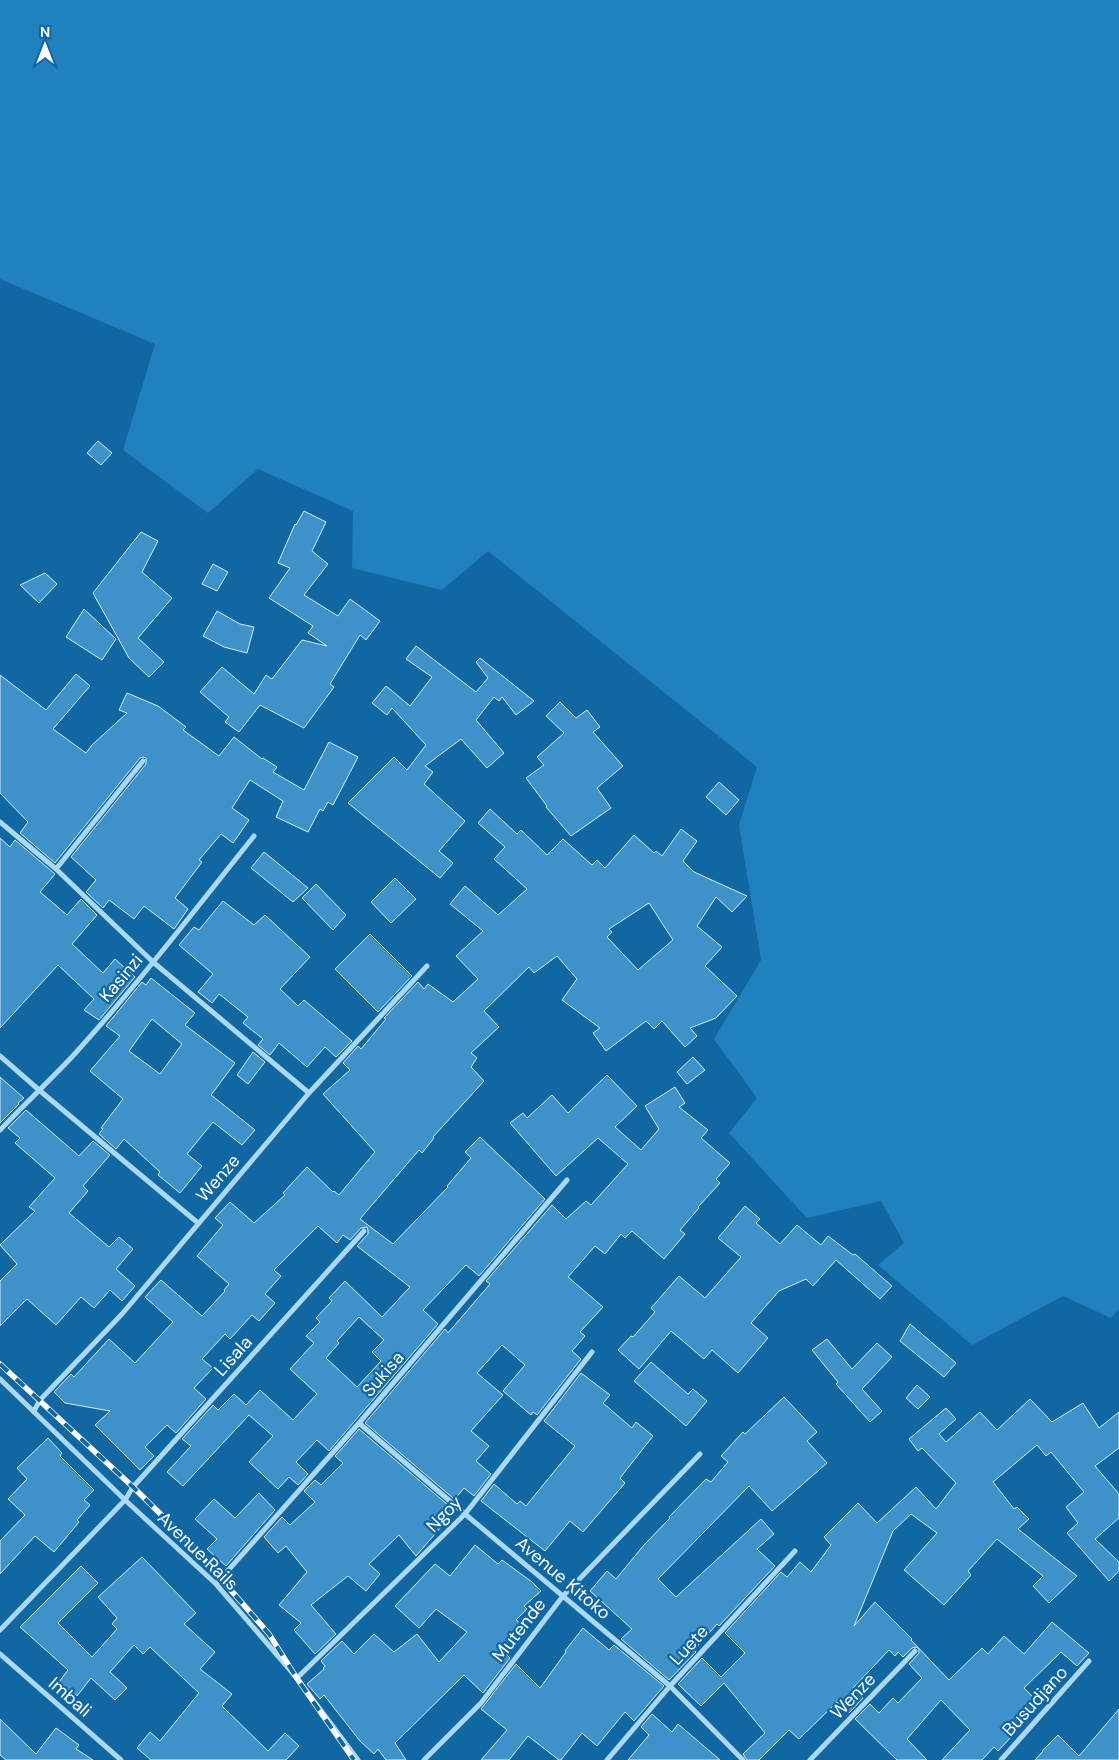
<svg xmlns="http://www.w3.org/2000/svg" width="1119" height="1760" font-family="'DM Sans',sans-serif">
<style>
.green{fill:#2081be}
.building{fill:#3e92c9;stroke:#d4eefe;fill-rule:evenodd}
.lines{fill:none;stroke-linecap:round;stroke-linejoin:round}
.street{stroke:#abd8f5;stroke-width:5}
.rail-casing{stroke:#fff;stroke-width:5.5}
.rail{stroke:#1167a1;stroke-width:4;stroke-dasharray:11;stroke-linecap:butt}
.labels{text-anchor:middle;stroke-width:4.5;stroke-linejoin:round;paint-order:stroke}
.street-label{font-size:18px;fill:#fff;stroke:#1167a1}
</style>
<rect width="100%" height="100%" fill="#1167a1"/>
<path class="green" d="M 0,0 L 1119,0 L 1119,1309 L 1111,1318 L 1063,1296 L 972,1345 L 878,1265 L 904,1243 L 881,1201 L 807,1218 L 729,1133 L 757,1098 L 714,1039 L 761,960 L 739,825 L 757,767 L 488,551 L 442,590 L 352,568 L 353,511 L 258,469 L 208,513 L 123,450 L 155,344 L 0,279 Z"/>
<path class="building" d="M 98,441 L 112,453 L 101,465 L 87,453 Z
M 304,511 L 326,522 L 312,551 L 328,564 L 304,595 L 338,616 L 350,599 L 380,621 L 366,640 L 360,635 L 330,684 L 334,687 L 304,728 L 260,705 L 239,732 L 225,722 L 229,717 L 200,692 L 222,667 L 254,694 L 266,675 L 272,679 L 302,640 L 327,646 L 308,633 L 313,626 L 269,598 L 290,568 L 278,563 L 295,524 L 296,525 Z
M 141,532 L 158,541 L 142,572 L 172,598 L 138,638 L 164,662 L 149,677 L 129,658 L 93,593 Z
M 213,564 L 228,572 L 217,591 L 202,584 Z
M 45,573 L 57,584 L 39,603 L 20,585 Z
M 84,609 L 116,639 L 102,660 L 66,637 Z
M 217,611 L 240,624 L 254,627 L 247,653 L 224,647 L 203,636 Z
M 416,646 L 476,692 L 488,678 L 476,662 L 480,658 L 534,701 L 516,715 L 502,697 L 499,701 L 494,697 L 476,720 L 504,753 L 487,768 L 461,739 L 425,766 L 433,772 L 424,784 L 465,821 L 439,851 L 453,863 L 440,878 L 348,803 L 394,757 L 407,770 L 426,745 L 392,708 L 387,715 L 372,703 L 386,686 L 410,706 L 432,677 L 406,659 Z
M 76,674 L 90,686 L 53,729 L 86,753 L 92,745 L 127,713 L 119,710 L 127,693 L 158,706 L 186,727 L 183,730 L 219,756 L 234,737 L 262,759 L 263,758 L 277,767 L 273,772 L 304,790 L 329,742 L 358,757 L 333,805 L 328,802 L 323,811 L 320,809 L 308,832 L 276,817 L 283,801 L 250,780 L 232,808 L 249,820 L 233,843 L 221,834 L 199,860 L 202,862 L 175,898 L 188,909 L 174,929 L 144,906 L 134,919 L 109,900 L 103,908 L 86,892 L 96,880 L 71,857 L 146,764 L 146,758 L 143,757 L 140,758 L 55,863 L 20,833 L 28,822 L 0,793 L 0,675 L 46,710 Z
M 560,702 L 576,718 L 587,710 L 600,727 L 593,732 L 623,766 L 597,788 L 611,808 L 571,836 L 546,807 L 547,806 L 526,778 L 544,765 L 537,757 L 564,733 L 546,716 Z
M 719,782 L 739,800 L 726,815 L 706,797 Z
M 490,809 L 517,834 L 521,830 L 547,855 L 563,839 L 592,865 L 597,860 L 605,868 L 634,835 L 654,853 L 656,851 L 662,856 L 681,829 L 697,841 L 683,861 L 694,872 L 747,896 L 732,912 L 716,897 L 697,926 L 722,947 L 705,966 L 737,996 L 716,1018 L 690,1028 L 697,1036 L 685,1047 L 662,1021 L 654,1029 L 646,1021 L 606,1051 L 593,1033 L 600,1028 L 562,1000 L 577,979 L 557,956 L 534,973 L 529,967 L 484,1011 L 499,1027 L 471,1053 L 477,1058 L 471,1067 L 484,1081 L 433,1137 L 434,1138 L 422,1153 L 419,1150 L 360,1219 L 393,1244 L 448,1187 L 447,1186 L 471,1158 L 465,1152 L 480,1137 L 545,1199 L 479,1276 L 466,1265 L 423,1310 L 438,1324 L 329,1451 L 317,1440 L 296,1462 L 308,1474 L 298,1485 L 289,1477 L 278,1489 L 249,1462 L 273,1436 L 249,1415 L 183,1486 L 167,1472 L 191,1446 L 182,1439 L 213,1405 L 218,1410 L 234,1394 L 246,1405 L 260,1390 L 293,1420 L 317,1394 L 290,1369 L 314,1343 L 306,1336 L 320,1322 L 316,1318 L 332,1301 L 329,1298 L 345,1281 L 382,1317 L 410,1287 L 357,1246 L 368,1234 L 368,1230 L 367,1227 L 361,1228 L 350,1240 L 343,1235 L 337,1243 L 318,1226 L 274,1270 L 281,1276 L 265,1294 L 275,1303 L 259,1321 L 252,1315 L 230,1339 L 225,1334 L 202,1359 L 213,1368 L 194,1388 L 206,1399 L 176,1433 L 167,1425 L 145,1447 L 154,1456 L 140,1470 L 95,1425 L 110,1411 L 65,1403 L 54,1392 L 71,1374 L 74,1377 L 109,1339 L 135,1363 L 173,1322 L 145,1297 L 161,1280 L 202,1316 L 225,1291 L 224,1290 L 229,1284 L 197,1256 L 223,1225 L 215,1218 L 230,1202 L 254,1223 L 285,1195 L 283,1193 L 307,1167 L 333,1192 L 334,1191 L 339,1195 L 375,1152 L 323,1094 L 350,1070 L 343,1063 L 358,1046 L 361,1049 L 386,1019 L 384,1018 L 418,982 L 424,989 L 428,984 L 453,1002 L 478,979 L 456,956 L 483,931 L 450,904 L 465,886 L 498,915 L 527,889 L 494,859 L 505,847 L 478,823 ZM 649,903 L 673,940 L 638,970 L 607,937 L 612,932 L 609,929 ZM 359,1317 L 384,1340 L 372,1352 L 381,1361 L 357,1387 L 326,1358 L 339,1343 L 337,1341 Z
M 0,838 L 10,847 L 15,840 L 55,874 L 40,892 L 67,915 L 81,899 L 97,915 L 72,944 L 103,973 L 115,959 L 135,977 L 99,1020 L 84,1010 L 94,999 L 58,965 L 0,1028 Z
M 264,852 L 308,888 L 293,902 L 251,868 Z
M 395,878 L 416,899 L 391,923 L 371,902 Z
M 316,884 L 346,915 L 333,930 L 302,898 Z
M 223,901 L 254,925 L 265,915 L 310,957 L 280,989 L 298,1006 L 304,1000 L 352,1041 L 336,1057 L 325,1047 L 307,1067 L 279,1043 L 270,1055 L 258,1045 L 263,1039 L 243,1023 L 248,1017 L 219,994 L 212,1003 L 198,992 L 213,974 L 179,945 L 194,927 L 199,930 Z
M 370,934 L 412,976 L 378,1012 L 335,969 Z
M 151,978 L 195,1013 L 185,1025 L 235,1063 L 211,1095 L 255,1130 L 242,1145 L 213,1122 L 187,1154 L 202,1166 L 180,1193 L 158,1175 L 160,1172 L 124,1139 L 116,1149 L 99,1134 L 103,1129 L 101,1128 L 123,1099 L 90,1071 L 120,1036 L 106,1026 L 142,982 L 146,985 ZM 152,1019 L 182,1044 L 160,1074 L 129,1051 Z
M 253,1052 L 265,1062 L 248,1084 L 237,1075 Z
M 693,1057 L 705,1070 L 687,1084 L 677,1072 Z
M 607,1075 L 637,1106 L 615,1127 L 641,1150 L 659,1129 L 645,1106 L 675,1087 L 685,1103 L 679,1107 L 708,1130 L 701,1138 L 730,1163 L 716,1179 L 720,1183 L 698,1207 L 699,1208 L 680,1230 L 685,1234 L 664,1259 L 632,1231 L 625,1238 L 621,1234 L 605,1254 L 595,1246 L 568,1277 L 603,1307 L 580,1332 L 585,1336 L 572,1351 L 581,1359 L 537,1415 L 533,1412 L 531,1415 L 503,1391 L 525,1365 L 502,1345 L 477,1373 L 503,1395 L 471,1431 L 489,1446 L 476,1461 L 491,1474 L 474,1496 L 464,1488 L 455,1499 L 460,1504 L 365,1423 L 445,1329 L 448,1333 L 490,1284 L 486,1281 L 552,1205 L 566,1219 L 586,1201 L 591,1205 L 628,1164 L 598,1138 L 556,1176 L 510,1123 L 523,1113 L 527,1118 L 552,1095 L 568,1113 Z
M 0,1077 L 24,1098 L 18,1103 L 19,1104 L 0,1123 Z
M 26,1110 L 79,1156 L 93,1141 L 110,1155 L 83,1186 L 88,1191 L 69,1213 L 109,1247 L 119,1237 L 133,1249 L 116,1269 L 135,1286 L 122,1301 L 110,1290 L 94,1308 L 81,1297 L 56,1325 L 27,1299 L 0,1326 L 0,1281 L 17,1264 L 0,1245 L 35,1211 L 29,1207 L 55,1178 L 15,1143 L 20,1138 L 8,1128 Z
M 745,1206 L 760,1219 L 756,1223 L 780,1244 L 797,1225 L 821,1245 L 828,1236 L 853,1255 L 855,1254 L 892,1286 L 880,1299 L 836,1260 L 813,1286 L 806,1279 L 779,1291 L 751,1323 L 768,1338 L 738,1373 L 712,1350 L 704,1359 L 671,1331 L 639,1369 L 618,1350 L 631,1336 L 633,1337 L 655,1312 L 651,1308 L 679,1276 L 705,1298 L 741,1257 L 718,1238 Z
M 910,1324 L 956,1363 L 944,1377 L 900,1341 Z
M 827,1339 L 852,1369 L 877,1343 L 892,1357 L 862,1389 L 882,1411 L 870,1422 L 836,1384 L 838,1382 L 812,1350 Z
M 651,1362 L 688,1394 L 693,1389 L 707,1401 L 686,1426 L 634,1381 Z
M 581,1373 L 610,1395 L 603,1403 L 632,1428 L 636,1422 L 653,1436 L 620,1478 L 625,1483 L 583,1532 L 570,1521 L 545,1551 L 481,1501 L 494,1484 L 517,1504 L 520,1501 L 526,1506 L 575,1446 L 544,1421 Z
M 917,1385 L 930,1397 L 918,1409 L 906,1398 Z
M 784,1397 L 817,1432 L 807,1441 L 827,1463 L 772,1511 L 749,1486 L 658,1579 L 676,1597 L 761,1519 L 774,1534 L 757,1549 L 775,1566 L 719,1626 L 717,1624 L 694,1650 L 696,1652 L 669,1680 L 621,1639 L 632,1629 L 590,1591 L 607,1571 L 616,1579 L 644,1545 L 670,1518 L 669,1517 L 706,1479 L 711,1482 L 728,1462 L 721,1456 L 743,1432 L 745,1434 Z
M 1030,1399 L 1052,1422 L 1083,1403 L 1099,1428 L 1119,1412 L 1119,1448 L 1095,1466 L 1119,1494 L 1119,1518 L 1095,1539 L 1119,1562 L 1119,1571 L 1109,1581 L 1067,1533 L 1078,1523 L 1066,1507 L 1084,1492 L 1051,1452 L 1046,1456 L 1037,1445 L 993,1482 L 1014,1509 L 1017,1507 L 1029,1519 L 1018,1529 L 1077,1576 L 1049,1603 L 1033,1586 L 1043,1576 L 997,1539 L 968,1571 L 971,1575 L 944,1605 L 904,1570 L 937,1533 L 911,1514 L 893,1531 L 854,1626 L 875,1602 L 912,1639 L 911,1640 L 949,1680 L 982,1648 L 988,1654 L 1004,1636 L 1024,1654 L 1052,1622 L 1089,1653 L 1077,1666 L 1061,1652 L 1024,1688 L 1038,1702 L 1006,1732 L 1012,1736 L 998,1751 L 994,1747 L 982,1760 L 942,1760 L 970,1730 L 941,1700 L 907,1739 L 927,1760 L 897,1760 L 855,1719 L 870,1704 L 879,1713 L 893,1698 L 898,1703 L 922,1678 L 909,1664 L 919,1653 L 919,1649 L 916,1647 L 912,1648 L 903,1657 L 898,1652 L 895,1656 L 889,1650 L 853,1688 L 863,1698 L 849,1713 L 837,1702 L 799,1739 L 789,1730 L 759,1760 L 747,1760 L 743,1754 L 765,1733 L 724,1683 L 701,1706 L 678,1684 L 702,1658 L 721,1677 L 745,1653 L 725,1633 L 781,1572 L 787,1577 L 800,1562 L 811,1572 L 831,1545 L 824,1537 L 858,1503 L 877,1523 L 916,1487 L 936,1509 L 956,1483 L 922,1448 L 918,1451 L 909,1439 L 946,1408 L 956,1419 L 939,1434 L 946,1442 L 980,1412 L 997,1430 Z
M 359,1429 L 455,1511 L 416,1556 L 399,1535 L 369,1564 L 380,1574 L 366,1591 L 348,1576 L 311,1605 L 336,1634 L 315,1654 L 294,1630 L 301,1623 L 279,1605 L 307,1572 L 286,1546 L 278,1553 L 264,1537 L 282,1517 L 290,1525 L 315,1502 L 304,1491 L 315,1480 L 321,1485 L 343,1463 L 335,1456 Z
M 48,1438 L 62,1453 L 60,1456 L 94,1490 L 84,1500 L 90,1505 L 77,1520 L 79,1522 L 54,1552 L 35,1536 L 0,1574 L 0,1541 L 25,1515 L 8,1499 L 27,1479 L 17,1468 Z
M 259,1493 L 275,1510 L 226,1566 L 207,1549 L 217,1539 L 195,1519 L 214,1499 L 235,1518 Z
M 475,1545 L 498,1564 L 502,1560 L 532,1582 L 541,1591 L 524,1606 L 527,1609 L 516,1620 L 523,1625 L 501,1649 L 510,1658 L 483,1693 L 464,1675 L 395,1743 L 406,1760 L 386,1760 L 378,1749 L 374,1754 L 360,1741 L 324,1695 L 320,1699 L 307,1684 L 324,1669 L 323,1668 L 325,1666 L 321,1661 L 342,1641 L 354,1654 L 374,1634 L 394,1652 L 417,1634 L 439,1662 L 467,1632 L 436,1609 L 419,1628 L 395,1606 L 435,1564 L 450,1576 Z
M 142,1557 L 196,1613 L 184,1624 L 215,1652 L 200,1669 L 232,1694 L 222,1706 L 268,1751 L 285,1733 L 299,1746 L 286,1760 L 151,1760 L 137,1748 L 150,1732 L 160,1741 L 199,1693 L 150,1647 L 143,1654 L 134,1645 L 110,1672 L 127,1688 L 115,1700 L 91,1678 L 77,1696 L 59,1682 L 68,1670 L 20,1627 L 81,1566 L 98,1583 L 58,1623 L 92,1657 L 117,1629 L 112,1624 L 117,1618 L 98,1597 Z
M 583,1628 L 609,1650 L 614,1645 L 664,1686 L 634,1721 L 625,1712 L 597,1746 L 582,1733 L 561,1760 L 559,1760 L 528,1736 L 509,1760 L 481,1760 L 507,1730 L 481,1709 L 516,1664 L 540,1688 L 566,1652 L 565,1651 Z
M 1119,1709 L 1119,1760 L 1035,1760 L 1043,1751 L 1042,1751 L 1058,1735 L 1079,1756 Z
M 652,1714 L 672,1732 L 678,1724 L 720,1760 L 628,1760 L 649,1735 L 641,1727 Z
M 0,1719 L 36,1754 L 56,1728 L 79,1745 L 76,1749 L 93,1760 L 6,1760 L 0,1755 Z"/>
<g class="lines">
<path class="street" d="M 0,822 L 56,869 L 153,962 L 309,1093
M 56,869 L 143,761
M 0,1056 L 39,1090 L 198,1223
M 0,1130 C 23,1106 47,1083 70,1059 C 135,988 194,911 254,836
M 0,1379 L 125,1500 L 216,1584 L 296,1677 L 358,1760
M 34,1411 L 40,1400 L 122,1314 L 309,1093 L 427,966
M 359,1423 L 465,1514 L 670,1686 L 743,1760
M 216,1584 L 359,1423 L 567,1180
M 0,1630 L 125,1500 L 133,1487 L 364,1231
M 0,1654 L 121,1760
M 297,1678 L 465,1514 L 592,1352
M 424,1760 L 481,1703 L 563,1596 L 700,1454
M 607,1760 L 670,1686 L 795,1551
M 810,1760 L 915,1651
M 1001,1760 L 1089,1661"/>
<g class="rail-casing">
<path id="rail" d="M 0,1364 L 133,1487 L 189,1542 L 269,1634 L 296,1677 L 354,1760"/>
</g>
<use href="#rail" class="rail"/>
</g>
<g class="labels">
<g class="street-label">
<text transform="translate(121 978) rotate(-50)" y="6">Kasinzi</text>
<text transform="translate(218 1178) rotate(-49)" y="6">Wenze</text>
<text transform="translate(233 1356) rotate(-48)" y="6">Lisala</text>
<text transform="translate(383 1374) rotate(-49)" y="6">Sukisa</text>
<text transform="translate(444 1514) rotate(-46)" y="6">Ngoy</text>
<text transform="translate(198 1551) rotate(44)" y="6">Avenue Rails</text>
<text transform="translate(563 1578) rotate(40)" y="6">Avenue Kitoko</text>
<text transform="translate(519 1630) rotate(-52)" y="6">Mutende</text>
<text transform="translate(689 1645) rotate(-47)" y="6">Luete</text>
<text transform="translate(853 1696) rotate(-46)" y="6">Wenze</text>
<text transform="translate(70 1697) rotate(41)" y="6">Imbali</text>
<text transform="translate(1035 1701) rotate(-48)" y="6">Busudjano</text>
</g>
</g>
<g transform="translate(45 45)" stroke="#1167a1" stroke-width="4" paint-order="stroke">
<path d="M0-4L9 19L0 12L-9 19Z" fill="#ffffff"/>
<text y="-8" font-size="14" font-weight="bold" text-anchor="middle" fill="#ffffff">N</text>
</g>
</svg>
